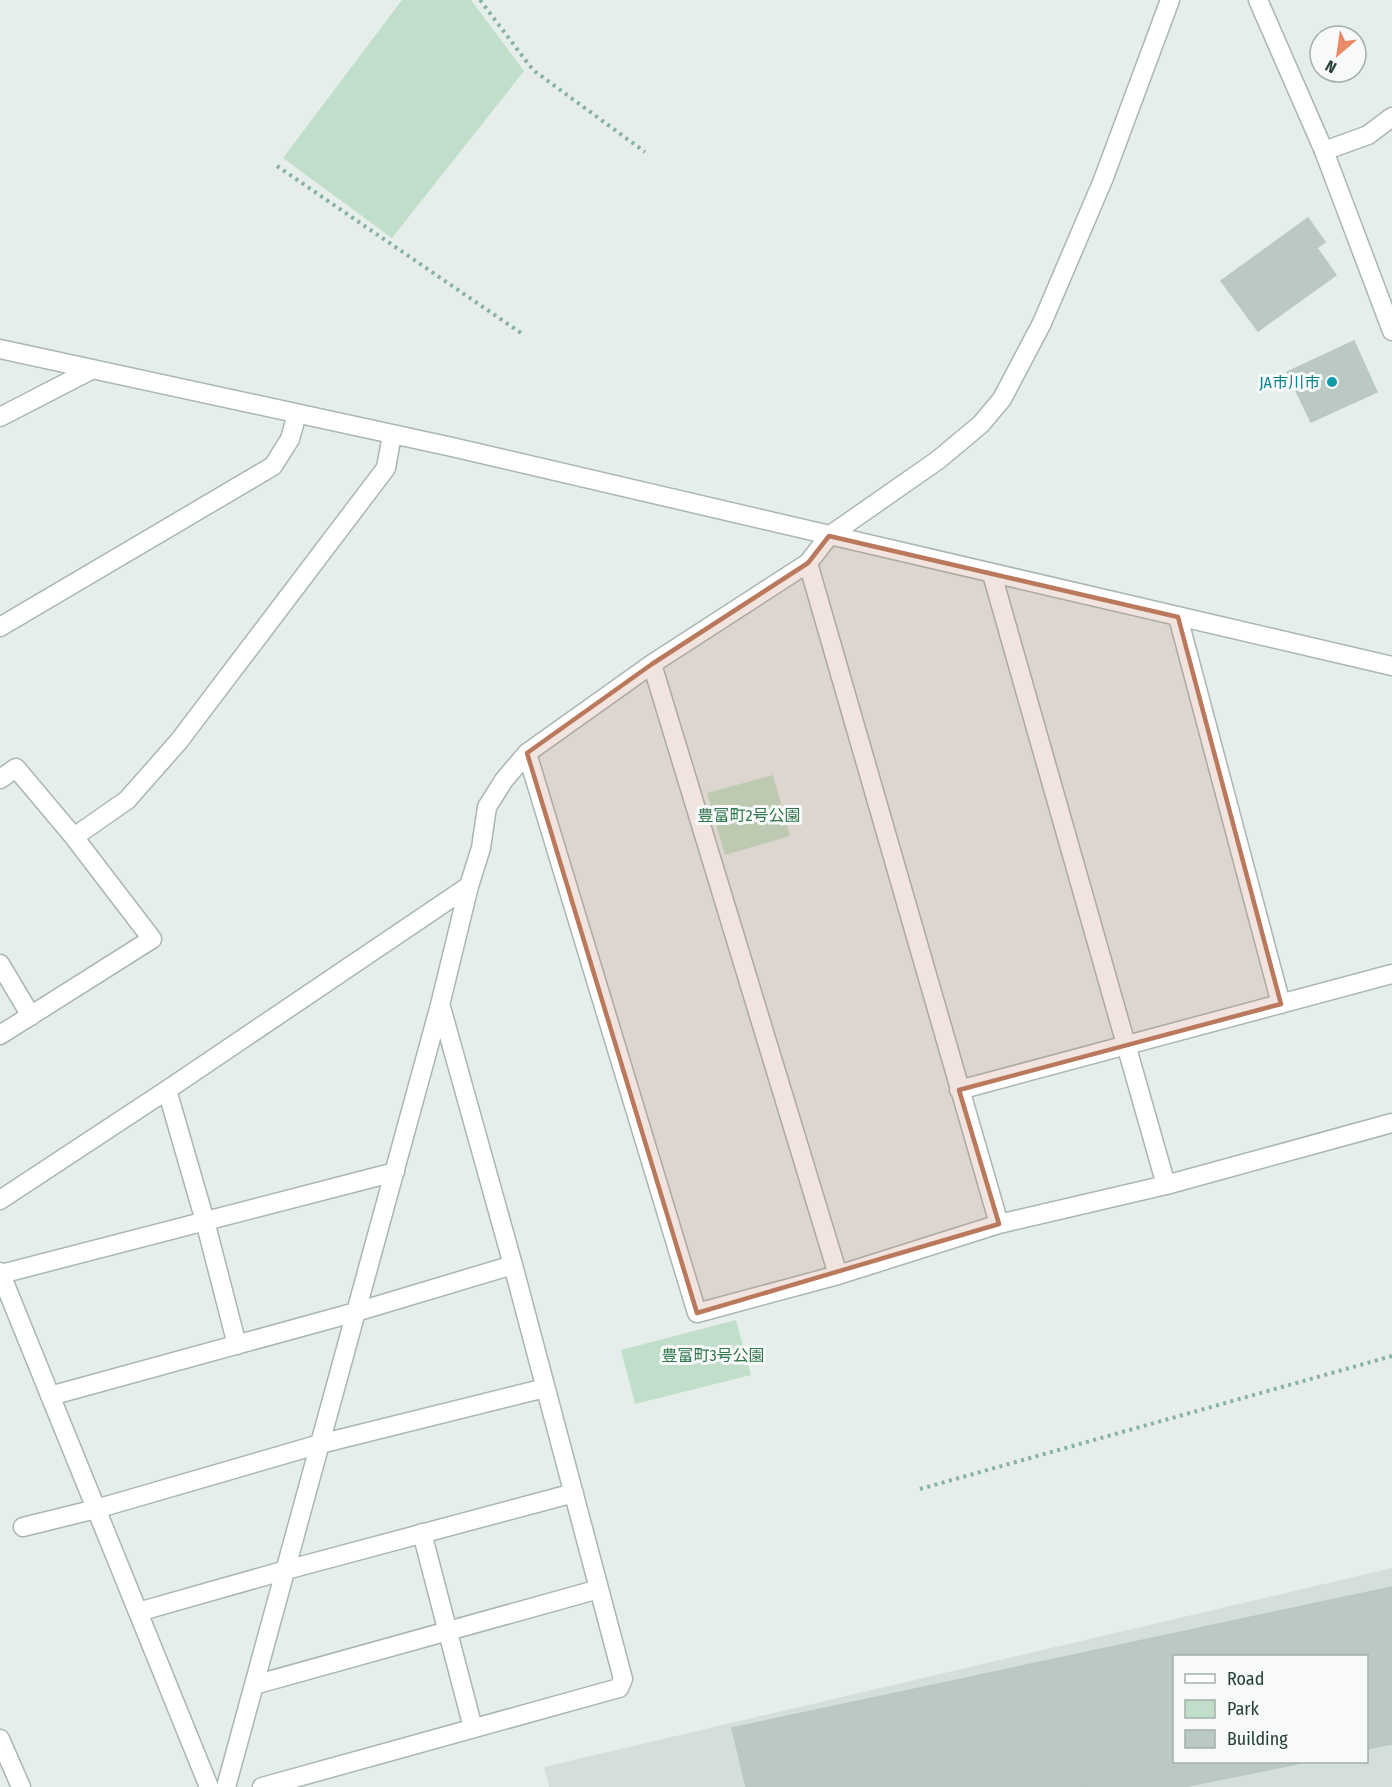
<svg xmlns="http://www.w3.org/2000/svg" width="1392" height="1787" font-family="'Fira Sans Condensed','Noto Sans JP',sans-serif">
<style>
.built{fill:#d4deda;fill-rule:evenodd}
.green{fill:#c0dec9}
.building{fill:#bbc9c4;stroke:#b9c8c2;stroke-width:1.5}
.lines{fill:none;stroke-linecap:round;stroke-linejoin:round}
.minor-casing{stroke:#a9b6b2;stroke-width:21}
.tertiary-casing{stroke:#a9b6b2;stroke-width:21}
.path{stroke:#88b0a4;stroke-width:4;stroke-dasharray:3 4.5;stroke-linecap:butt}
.minor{stroke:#fff;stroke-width:18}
.tertiary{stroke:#fff;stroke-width:18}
.marked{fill:#ba785c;fill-opacity:0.2;stroke:#ba785c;stroke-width:4.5;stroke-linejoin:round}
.culture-dot{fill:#0f9aa8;stroke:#f7faf9;stroke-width:2}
.labels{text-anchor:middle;stroke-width:6;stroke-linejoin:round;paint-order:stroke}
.culture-label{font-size:16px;fill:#0d838f;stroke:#f7faf9;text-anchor:end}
.park-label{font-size:16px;fill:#31754d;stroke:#f7faf9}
</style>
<rect width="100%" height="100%" fill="#e6eeeb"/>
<path class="built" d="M 1392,1568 L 1392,1787 L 549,1787 L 544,1767 ZM 1174,1656 L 1366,1656 L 1366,1762 L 1174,1762 Z"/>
<path class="green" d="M 402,0 L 471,0 L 524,71 L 392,238 L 283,158 Z
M 773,775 L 790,836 L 725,855 L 707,793 Z
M 736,1320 L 751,1375 L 635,1404 L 621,1350 Z"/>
<path class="building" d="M 1308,218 L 1325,242 L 1317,248 L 1336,275 L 1258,331 L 1221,281 Z
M 1354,341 L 1377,392 L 1311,422 L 1287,372 Z
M 1392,1587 L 1392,1721 L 1366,1726 L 1366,1656 L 1174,1656 L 1174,1762 L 1198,1762 L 1077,1787 L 746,1787 L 732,1728 Z
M 1392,1721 L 1392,1744 L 1366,1749 L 1366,1726 Z
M 1198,1762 L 1306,1762 L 1183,1787 L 1077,1787 Z"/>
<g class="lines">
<g class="minor-casing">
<path id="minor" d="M 1324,151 L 1368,135 L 1392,117
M 0,349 L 452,447 L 1392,666
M 0,417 L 93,369
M 992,574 L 1166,1185
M 1178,617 L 1281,1004
M 0,627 L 273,466 L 290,439 L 297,414
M 652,664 L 838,1275
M 527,753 L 697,1313 L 838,1275 L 999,1224 L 808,563
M 0,779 L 16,768 L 74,837 L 152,939 L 0,1035
M 74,837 L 127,800 L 179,741 L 386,468 L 392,435
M 0,964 L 31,1016
M 167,1090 L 205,1221 L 237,1345
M 959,1090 L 1392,974
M 0,1200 L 167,1090 L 469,886
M 999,1224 L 1166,1185 L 1392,1123
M 0,1272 L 209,1787
M 1,1274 L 395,1172
M 50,1396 L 356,1312 L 513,1265
M 23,1527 L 96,1509 L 320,1444 L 545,1388
M 422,1533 L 473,1728
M 138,1612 L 286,1570 L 574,1493
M 254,1685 L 599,1589
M 0,1739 L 21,1787
M 226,1787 L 440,1005 L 469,886 L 481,848 L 487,807 L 504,780 L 527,753 L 652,664 L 808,563 L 829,536 L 938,460 L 981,424 L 1002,399 L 1042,323 L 1103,180 L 1170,0
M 262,1787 L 619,1688 L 623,1679 L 513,1265 L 441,1007"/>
</g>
<g class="tertiary-casing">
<path id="tertiary" d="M 1258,0 L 1324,151 L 1392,331"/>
</g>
<path class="path" d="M 480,0 L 533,70 L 645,152
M 277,166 L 521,333
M 920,1489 L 1392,1356"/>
<use href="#minor" class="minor"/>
<use href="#tertiary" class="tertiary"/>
</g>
<path class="marked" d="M 829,536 L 1178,617 L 1281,1004 L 959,1090 L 999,1224 L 697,1313 L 527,753 L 652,664 L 808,563 Z"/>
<circle class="culture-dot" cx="1332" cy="382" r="6"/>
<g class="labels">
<g class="culture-label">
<text x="1320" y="388">JA市川市</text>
</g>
<g class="park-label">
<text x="749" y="821">豊富町2号公園</text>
<text x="713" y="1361">豊富町3号公園</text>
</g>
</g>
<rect x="1173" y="1655" width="195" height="108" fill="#f7faf9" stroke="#a3b0ac" stroke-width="1.5"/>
<rect x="1185" y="1674" width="30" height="9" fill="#ffffff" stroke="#a3b0ac" stroke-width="1.5"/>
<text x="1227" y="1685" font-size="18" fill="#264039">Road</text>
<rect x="1185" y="1700" width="30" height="18" fill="#c0dec9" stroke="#a3b0ac" stroke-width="1.5"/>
<text x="1227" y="1715" font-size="18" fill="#264039">Park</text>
<rect x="1185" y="1730" width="30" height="18" fill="#bbc9c4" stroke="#a3b0ac" stroke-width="1.5"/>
<text x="1227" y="1745" font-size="18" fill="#264039">Building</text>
<g transform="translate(1338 54) rotate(209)"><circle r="28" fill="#f7faf9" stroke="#a3b0ac" stroke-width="1.5"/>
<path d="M0-4.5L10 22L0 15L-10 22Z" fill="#eb8a67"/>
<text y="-9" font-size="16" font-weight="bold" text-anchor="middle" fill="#264039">N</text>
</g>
</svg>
